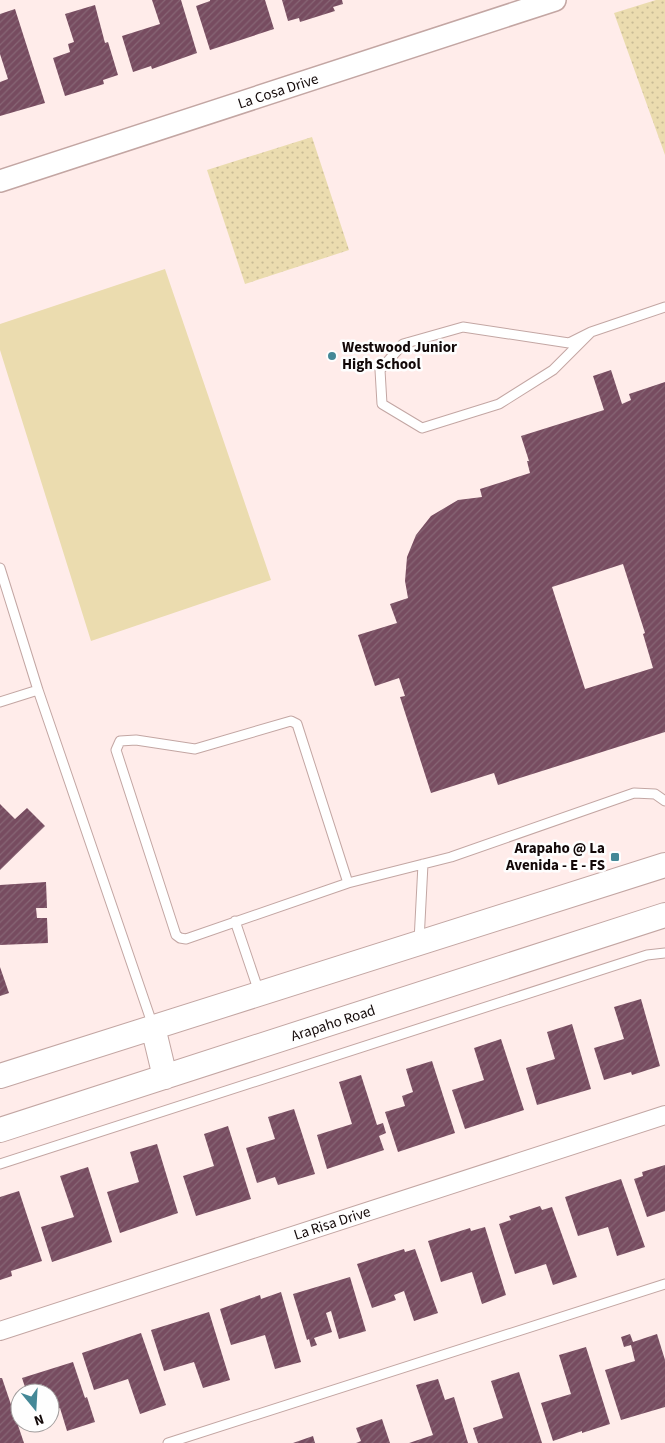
<svg xmlns="http://www.w3.org/2000/svg" width="665" height="1443" font-family="'Source Sans 3',sans-serif">
<style>
.grass{fill:#ebdcaf}
.park{fill:url(#park-dots)}
.building{fill:url(#building-hatch);fill-rule:evenodd}
.lines{fill:none;stroke-linecap:round;stroke-linejoin:round}
.service-casing{stroke:#c3a6a3;stroke-width:11}
.minor-casing{stroke:#c3a6a3;stroke-width:20}
.tertiary-casing{stroke:#c3a6a3;stroke-width:24}
.secondary-casing{stroke:#c3a6a3;stroke-width:26}
.service{stroke:#fff;stroke-width:9}
.minor{stroke:#fff;stroke-width:18}
.tertiary{stroke:#fff;stroke-width:21}
.secondary{stroke:#fff;stroke-width:24}
.poi-dot{fill:#448897;stroke:#fefefe;stroke-width:2}
.labels{text-anchor:middle;stroke-width:5;stroke-linejoin:round;paint-order:stroke}
.street-label{font-size:15px;fill:#120808;stroke:#fefefe}
.poi-label{font-size:15px;font-weight:bold;fill:#120808;stroke:#fefefe;text-anchor:start}
</style>
<defs>
<pattern id="park-dots" width="8" height="8" patternUnits="userSpaceOnUse" patternTransform="scale(1.25)"><rect width="8" height="8" fill="#ebdcaf"/><path d="M2 2h.1M6 6h.1" fill="none" stroke="#c8bb95" stroke-width="1.8" stroke-linecap="round"/></pattern>
<pattern id="building-hatch" width="6" height="6" patternUnits="userSpaceOnUse" patternTransform="scale(1.25)"><rect width="6" height="6" fill="#774c60"/><path d="M-1 1l2-2M0 6l6-6M5 7l2-2" fill="none" stroke="#876675"/></pattern>
</defs>
<rect width="100%" height="100%" fill="#ffecea"/>
<path class="grass" d="M 165,269 L 271,580 L 91,641 L 0,350 L 0,324 Z"/>
<path class="park" d="M 656,0 L 665,0 L 665,155 L 614,13 Z
M 312,137 L 349,250 L 245,284 L 207,170 Z"/>
<path class="building" d="M 152,0 L 181,0 L 197,53 L 152,69 L 151,66 L 133,72 L 122,36 L 160,24 Z
M 210,0 L 265,0 L 274,29 L 210,50 L 196,6 L 210,1 Z
M 282,0 L 342,0 L 343,4 L 333,7 L 335,11 L 300,22 L 299,18 L 288,21 Z
M 95,5 L 105,43 L 108,42 L 118,75 L 103,80 L 104,84 L 65,96 L 53,58 L 70,52 L 68,44 L 74,42 L 65,14 Z
M 15,9 L 45,103 L 0,116 L 0,82 L 8,79 L 0,54 L 0,14 Z
M 611,370 L 622,404 L 631,400 L 629,394 L 665,382 L 665,732 L 498,785 L 494,773 L 431,793 L 400,697 L 405,696 L 399,678 L 375,686 L 358,635 L 397,623 L 390,604 L 408,598 L 405,581 L 407,557 L 416,535 L 431,516 L 458,500 L 482,497 L 480,489 L 530,473 L 527,461 L 529,461 L 521,436 L 604,410 L 593,376 ZM 623,564 L 645,633 L 643,634 L 653,668 L 585,689 L 552,587 Z
M 0,804 L 15,819 L 27,808 L 45,826 L 0,870 Z
M 46,882 L 47,908 L 36,908 L 37,918 L 47,918 L 48,943 L 0,945 L 0,885 Z
M 0,967 L 9,993 L 0,996 Z
M 641,999 L 660,1066 L 632,1075 L 631,1072 L 604,1080 L 594,1048 L 624,1039 L 614,1007 Z
M 572,1024 L 591,1089 L 537,1105 L 526,1068 L 555,1059 L 547,1032 Z
M 501,1039 L 524,1110 L 465,1129 L 452,1090 L 484,1080 L 474,1048 Z
M 432,1061 L 455,1133 L 398,1152 L 385,1112 L 405,1106 L 402,1096 L 413,1092 L 406,1069 Z
M 361,1075 L 377,1125 L 383,1123 L 386,1133 L 379,1136 L 384,1150 L 327,1169 L 317,1135 L 352,1124 L 339,1082 Z
M 294,1109 L 315,1174 L 278,1185 L 275,1177 L 257,1183 L 246,1148 L 275,1139 L 268,1117 Z
M 228,1126 L 251,1199 L 196,1216 L 183,1176 L 214,1166 L 204,1134 Z
M 157,1144 L 178,1213 L 120,1233 L 107,1192 L 139,1182 L 130,1152 Z
M 665,1165 L 665,1211 L 647,1217 L 634,1179 L 643,1176 L 642,1172 Z
M 88,1167 L 112,1242 L 52,1262 L 41,1227 L 74,1217 L 60,1176 Z
M 621,1179 L 645,1247 L 617,1256 L 608,1227 L 578,1236 L 565,1197 Z
M 19,1191 L 42,1261 L 11,1271 L 12,1276 L 0,1280 L 0,1197 Z
M 540,1206 L 542,1210 L 552,1207 L 577,1277 L 553,1285 L 546,1264 L 515,1274 L 499,1224 L 511,1220 L 509,1216 Z
M 485,1227 L 506,1295 L 482,1304 L 472,1272 L 441,1282 L 428,1241 L 470,1228 L 471,1231 Z
M 404,1249 L 405,1252 L 415,1249 L 438,1313 L 414,1321 L 404,1291 L 394,1295 L 396,1300 L 372,1308 L 357,1264 Z
M 350,1277 L 366,1331 L 339,1339 L 331,1311 L 326,1313 L 332,1332 L 314,1338 L 317,1345 L 311,1347 L 309,1339 L 307,1340 L 293,1294 Z
M 281,1292 L 301,1362 L 275,1369 L 265,1335 L 231,1345 L 220,1309 L 260,1295 L 261,1299 Z
M 209,1312 L 230,1380 L 203,1388 L 194,1362 L 164,1371 L 151,1330 Z
M 141,1333 L 166,1405 L 140,1414 L 128,1379 L 94,1390 L 82,1353 Z
M 630,1334 L 633,1342 L 657,1334 L 665,1360 L 665,1407 L 621,1420 L 605,1370 L 635,1361 L 631,1345 L 624,1347 L 621,1337 Z
M 586,1347 L 610,1424 L 582,1433 L 582,1431 L 553,1441 L 541,1403 L 571,1394 L 559,1355 Z
M 73,1362 L 85,1398 L 87,1397 L 95,1422 L 67,1431 L 60,1408 L 53,1411 L 54,1414 L 50,1415 L 50,1393 L 27,1393 L 22,1378 Z
M 519,1372 L 542,1443 L 478,1443 L 473,1428 L 503,1418 L 491,1381 Z
M 0,1378 L 2,1378 L 24,1443 L 0,1443 Z
M 438,1379 L 445,1400 L 454,1397 L 468,1443 L 409,1443 L 433,1435 L 416,1385 Z
M 382,1419 L 390,1443 L 356,1443 L 361,1441 L 356,1428 Z
M 313,1436 L 315,1443 L 293,1443 Z"/>
<g class="lines">
<g class="service-casing">
<path id="service" d="M 591,332 L 553,370 L 499,404 L 422,428 L 382,404 L 380,370 L 403,344 L 463,327 L 569,343 L 591,332 L 665,307
M 0,568 L 38,690 L 0,702
M 38,690 L 153,1026
M 348,883 L 186,939 L 180,938 L 176,935 L 116,750 L 120,741 L 136,740 L 195,749 L 291,721 L 297,724 L 348,883 L 451,857 L 634,793 L 655,794 L 665,801
M 235,921 L 259,992
M 419,941 L 423,864
M 0,1164 L 647,955 L 665,953
M 168,1443 L 665,1284"/>
</g>
<g class="minor-casing">
<path id="minor" d="M 0,1331 L 665,1115"/>
</g>
<g class="tertiary-casing">
<path id="tertiary" d="M 0,181 L 555,0"/>
</g>
<g class="secondary-casing">
<path id="secondary" d="M 153,1027 L 165,1077
M 0,1076 L 665,865
M 0,1130 L 665,915"/>
</g>
<use href="#service" class="service"/>
<use href="#minor" class="minor"/>
<use href="#tertiary" class="tertiary"/>
<use href="#secondary" class="secondary"/>
</g>
<g class="poi-dot">
<circle cx="332" cy="356" r="5"/>
<rect x="610" y="852" width="10" height="10" rx="2.5"/>
</g>
<g class="labels">
<g class="street-label">
<text transform="translate(278 91) rotate(-18)" y="5">La Cosa Drive</text>
<text transform="translate(333 1023) rotate(-18)" y="5">Arapaho Road</text>
<text transform="translate(332 1223) rotate(-18)" y="5">La Risa Drive</text>
</g>
<g class="poi-label">
<text x="342" y="352">Westwood Junior<tspan x="342" dy="17">High School</tspan></text>
<text x="605" y="853" text-anchor="end">Arapaho @ La<tspan x="605" dy="17">Avenida - E - FS</tspan></text>
</g>
</g>
<g transform="translate(35 1408) rotate(162)"><circle r="24" fill="#fefefe" stroke="#a09c9c"/>
<path d="M0-4L9 19L0 12L-9 19Z" fill="#448897"/>
<text y="-8" font-size="14" font-weight="bold" text-anchor="middle" fill="#120808">N</text>
</g>
</svg>
